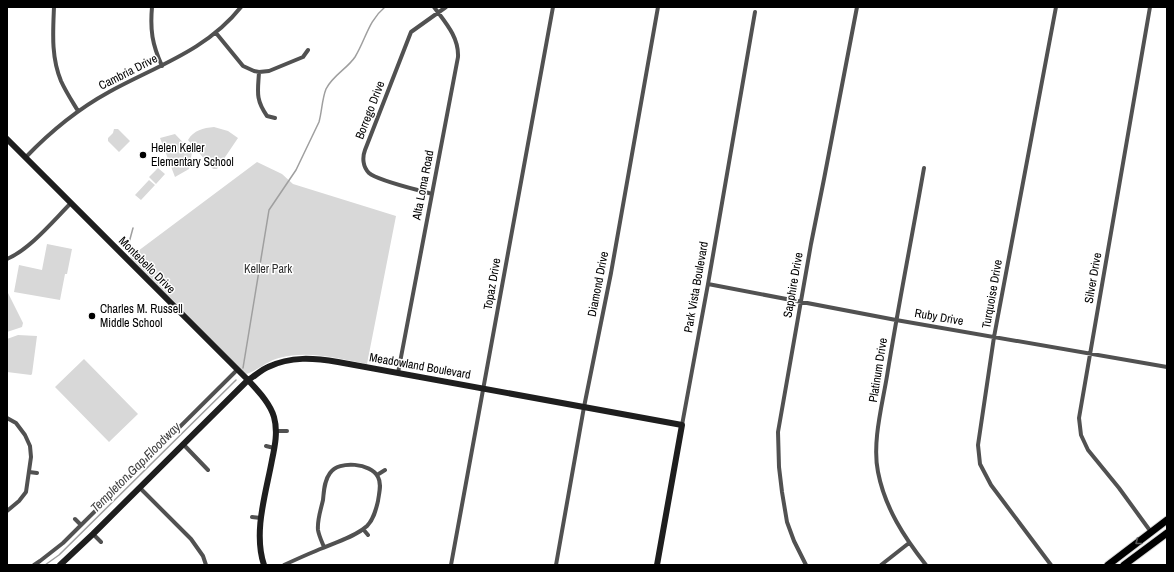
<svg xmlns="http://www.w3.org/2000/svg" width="1174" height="572" font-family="'Archivo Narrow',sans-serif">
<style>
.green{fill:#d8d8d8}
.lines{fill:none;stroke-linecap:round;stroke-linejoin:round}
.stream{stroke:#9f9f9f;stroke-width:1.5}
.primary-casing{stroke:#dbdbdb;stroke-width:9}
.street{stroke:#515151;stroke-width:4}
.secondary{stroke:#1e1e1e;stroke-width:6}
.primary{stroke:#000;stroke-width:7}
.oneway{stroke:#595959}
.poi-dot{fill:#000;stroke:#fff;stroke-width:1.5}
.labels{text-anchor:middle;stroke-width:3;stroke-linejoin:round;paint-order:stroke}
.street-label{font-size:12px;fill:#000;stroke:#fff}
.poi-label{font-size:12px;fill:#000;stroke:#fff;text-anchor:start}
.park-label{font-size:12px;fill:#2f2f2f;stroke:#fff}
.water-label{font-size:13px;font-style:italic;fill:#404040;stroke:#fff}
</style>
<rect width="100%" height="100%" fill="#fff"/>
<path class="green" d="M 214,127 L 228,131 L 238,138 L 217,169 L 213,169 L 188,140 C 194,130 203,128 214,127 Z
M 114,129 L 118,129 L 130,141 L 119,152 L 108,141 L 108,138 L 113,133 Z
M 175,134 L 192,152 L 189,169 L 175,177 L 160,138 Z
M 257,162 L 282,174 L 293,184 L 396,216 L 367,364 C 339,359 309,350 279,358 C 267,361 257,371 246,374 L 130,257 Z
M 158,168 L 165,174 L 156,184 L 149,177 Z
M 149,180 L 155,185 L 141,200 L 135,195 Z
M 47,244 L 72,249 L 67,274 L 65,274 L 60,300 L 14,292 L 19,265 L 42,270 Z
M 7,291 L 23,323 L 22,327 L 7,332 Z
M 18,335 L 37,336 L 32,374 L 31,375 L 7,372 L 7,339 Z
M 84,359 L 138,414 L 109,442 L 55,387 Z"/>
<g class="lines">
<path class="stream" d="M 127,250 L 133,228
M 243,368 L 269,210 L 296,170 L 319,122 C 322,111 322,99 326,89 C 333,75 347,69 355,57 C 366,39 368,21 385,7
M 45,565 L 59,555 L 236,380"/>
<g class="primary-casing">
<path id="primary" d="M 1108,565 L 1167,520
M 1124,565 L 1167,533"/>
</g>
<path class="street" d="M 54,7 C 53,32 51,57 61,81 C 66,92 72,101 78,111
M 152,7 C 150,30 152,44 162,66
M 1150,7 L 1079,418 L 1081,435 L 1088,450 L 1119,488 L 1151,532
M 216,33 L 243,66 L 254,71 L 259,72 L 269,71 L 303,57 L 308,50
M 259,72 C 258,91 255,99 267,116 L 275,118
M 26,157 C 50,132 78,109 109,92 C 156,66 206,51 241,7
M 924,168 C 912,237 898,307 887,376 C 882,406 872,443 878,472 C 885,508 904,537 926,565
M 432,194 C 419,190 378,181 369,173 C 363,167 362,158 365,150 L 411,32 L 446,7
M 7,259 C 30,249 53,221 71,203
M 708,284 L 896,320 L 1167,367
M 398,373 L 458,57 C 459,37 445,22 434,7
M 7,418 L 16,423 L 25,435 L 30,446 L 31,457 L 26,492 L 19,501 L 7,511
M 682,425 L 708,284 L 755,12
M 276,431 L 287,431
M 183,444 L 208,470
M 266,446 L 274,448
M 29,472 L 37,473
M 377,475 L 385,470
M 140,488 L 191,539 L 203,556 L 206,565
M 252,517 L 261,518
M 75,519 L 81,525
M 363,529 L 368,535
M 93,534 L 101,542
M 34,565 L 40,561 L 63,543 L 237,370
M 284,565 C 297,559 310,553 323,548 C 338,541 355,537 367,526 C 374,519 376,509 378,501 C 379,493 382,484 378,477 C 371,463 339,460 330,473 C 324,481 324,491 323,500 C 321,509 317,520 318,530 C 319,536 322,542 324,547
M 451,565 L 553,7
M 556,565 L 584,407 L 611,273 L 658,7
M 806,565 L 794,541 L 787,522 L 782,492 L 779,467 L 778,432 L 811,244 L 824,179 L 857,7
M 881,565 L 909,543
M 1051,565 L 991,485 L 980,464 L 978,445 L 994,337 L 1056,7"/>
<path class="secondary" d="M 7,139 L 248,380 C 258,391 270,403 274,417 C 278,431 275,446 272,460 C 266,493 253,532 264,565
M 60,565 L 93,534 L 248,380 C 255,376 261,370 268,367 C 291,356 314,358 338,362 L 682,425 L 657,565"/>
<use href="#primary" class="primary"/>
</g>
<defs><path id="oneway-chevron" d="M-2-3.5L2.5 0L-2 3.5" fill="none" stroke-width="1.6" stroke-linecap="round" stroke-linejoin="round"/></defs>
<use class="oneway" href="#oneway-chevron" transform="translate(1138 542) rotate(142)"/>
<g class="poi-dot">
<circle cx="143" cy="155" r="4"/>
<circle cx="92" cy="316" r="4"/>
</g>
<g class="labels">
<g class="street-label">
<text transform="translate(128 72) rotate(-27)" y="4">Cambria Drive</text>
<text transform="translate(370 110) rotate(-69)" y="4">Borrego Drive</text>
<text transform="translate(423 185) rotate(-79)" y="4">Alta Loma Road</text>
<text transform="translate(147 265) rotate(45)" y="4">Montebello Drive</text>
<text transform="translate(1093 278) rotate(-80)" y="4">Silver Drive</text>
<text transform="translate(492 284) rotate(-80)" y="4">Topaz Drive</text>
<text transform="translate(598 284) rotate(-79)" y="4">Diamond Drive</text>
<text transform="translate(793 285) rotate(-80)" y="4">Sapphire Drive</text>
<text transform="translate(696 287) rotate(-80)" y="4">Park Vista Boulevard</text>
<text transform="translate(992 294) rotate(-80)" y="4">Turquoise Drive</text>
<text transform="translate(939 317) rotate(10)" y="4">Ruby Drive</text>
<text transform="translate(420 366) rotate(10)" y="4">Meadowland Boulevard</text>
<text transform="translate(878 370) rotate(-81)" y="4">Platinum Drive</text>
</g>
<g class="poi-label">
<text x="151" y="152">Helen Keller<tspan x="151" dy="14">Elementary School</tspan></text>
<text x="100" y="313">Charles M. Russell<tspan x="100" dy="14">Middle School</tspan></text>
</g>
<g class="park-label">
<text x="268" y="273">Keller Park</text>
</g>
<g class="water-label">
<text transform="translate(135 467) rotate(-45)" y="5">Templeton Gap Floodway</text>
</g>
</g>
<rect width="1174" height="572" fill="none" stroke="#000000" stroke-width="16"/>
</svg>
